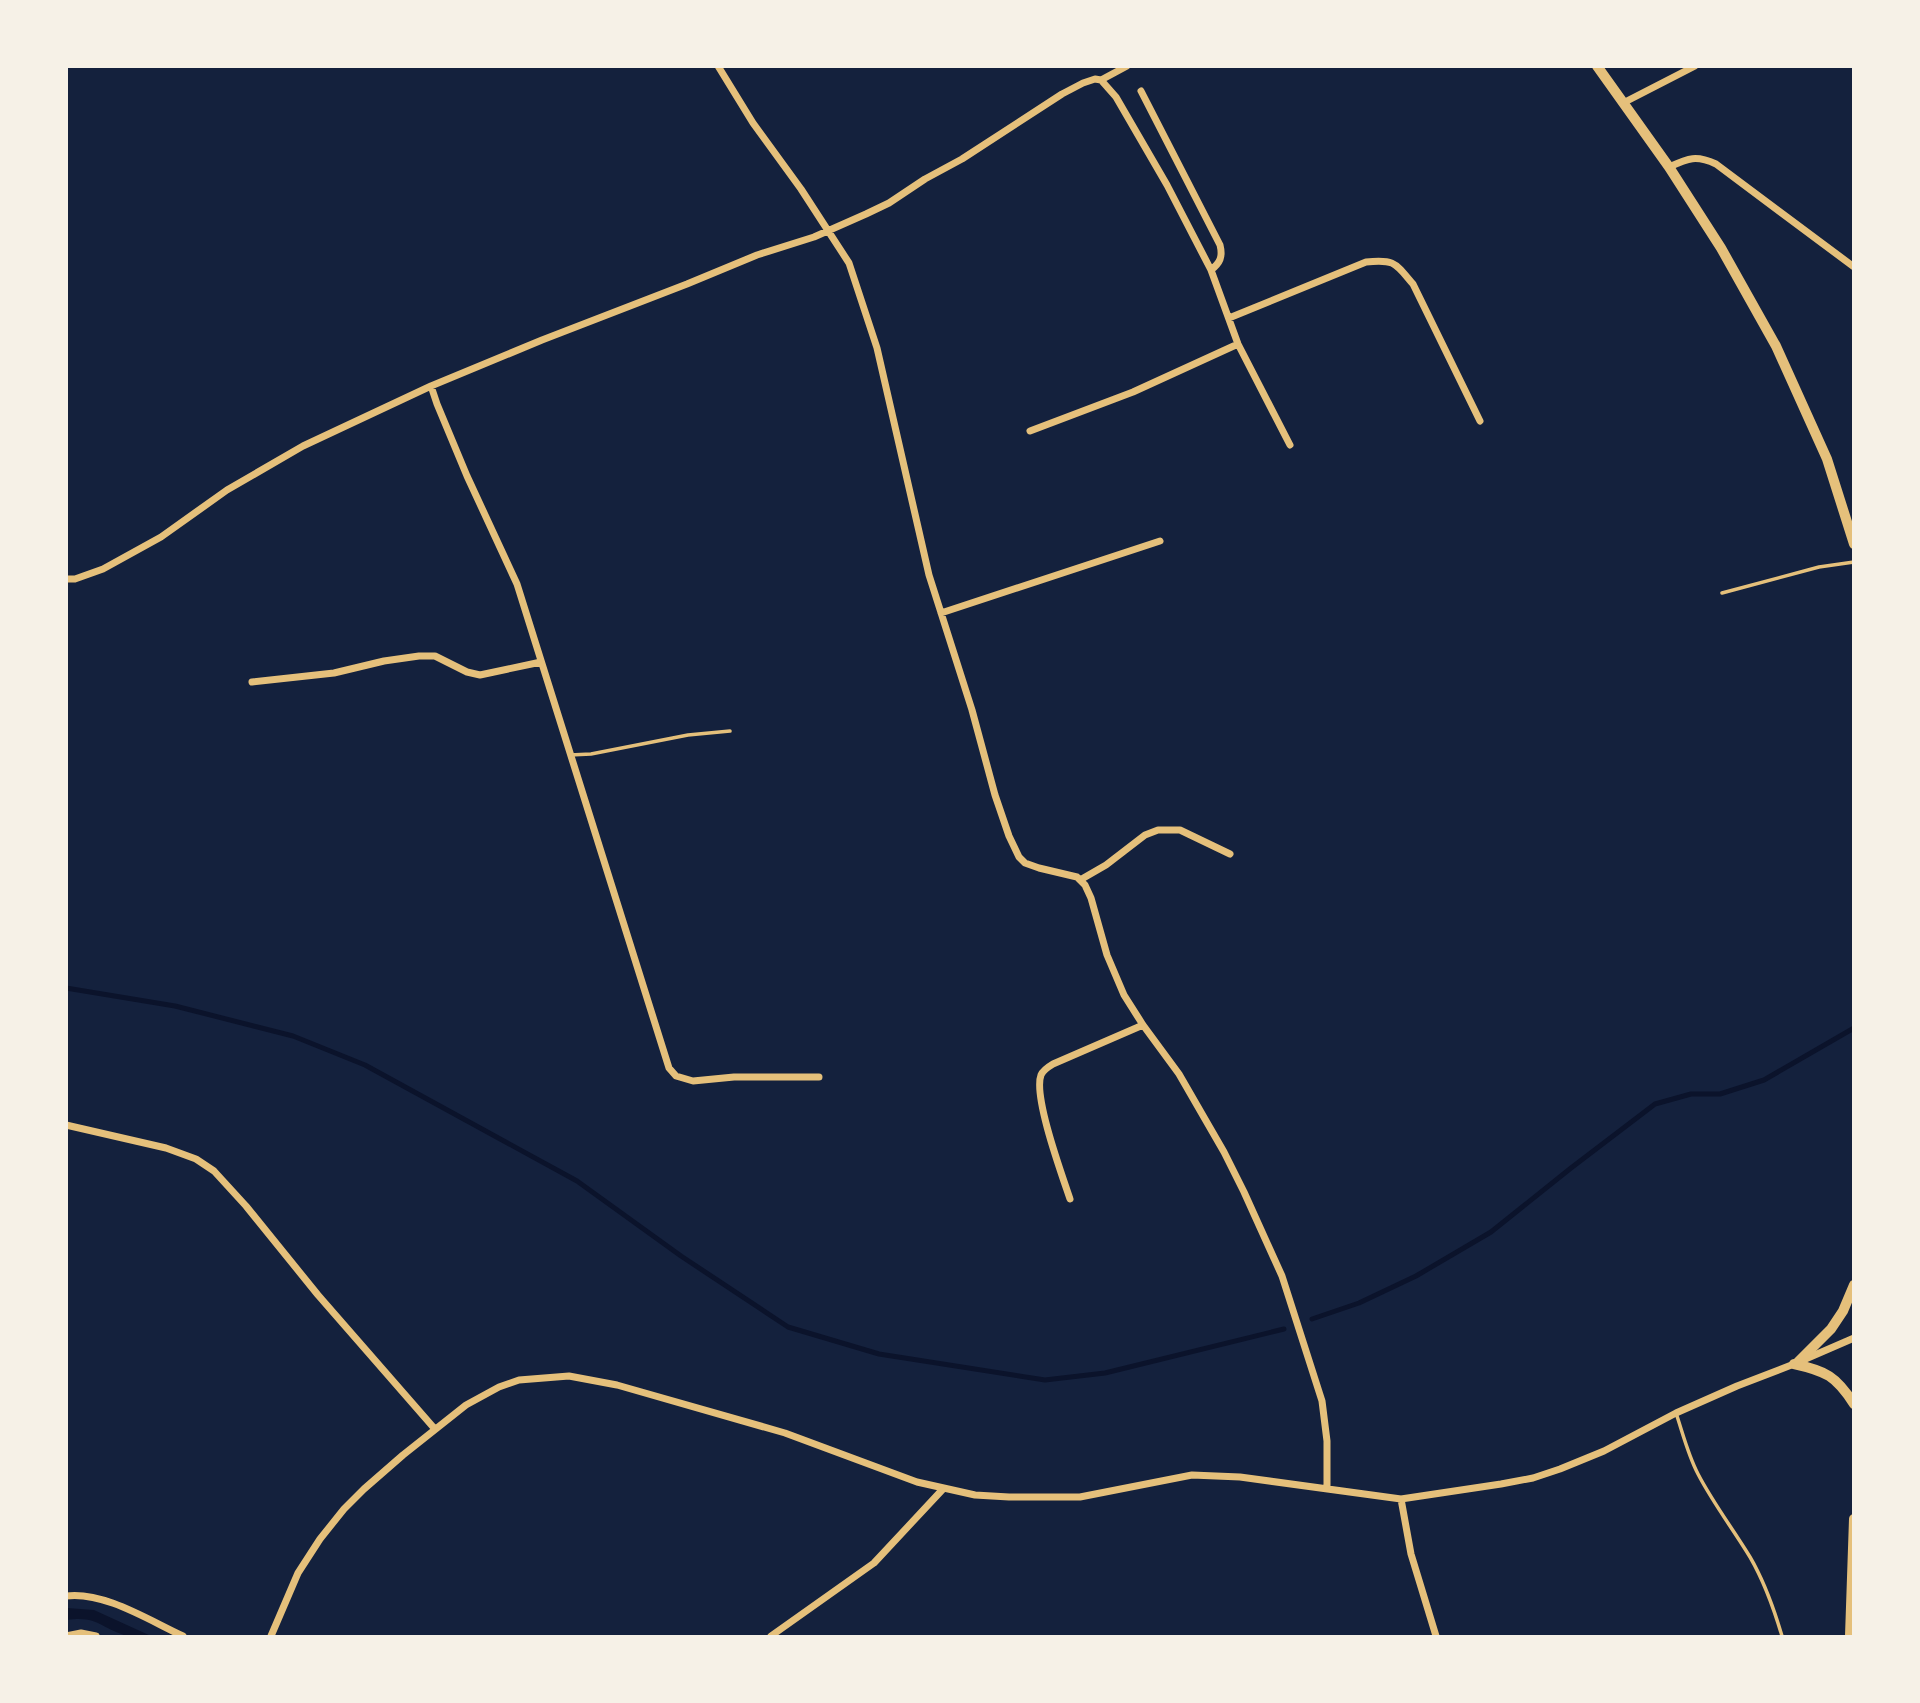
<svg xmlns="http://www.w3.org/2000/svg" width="1920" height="1703" font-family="Merriweather,serif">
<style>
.water{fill:#0b132b}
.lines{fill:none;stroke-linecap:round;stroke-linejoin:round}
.stream{stroke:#0b132b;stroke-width:5}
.service{stroke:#e5c07b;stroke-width:3.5}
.minor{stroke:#e5c07b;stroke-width:7}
.secondary{stroke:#e5c07b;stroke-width:10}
</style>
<rect width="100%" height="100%" fill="#14213d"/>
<path class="water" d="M 67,1608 L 94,1610 L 151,1636 C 144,1637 135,1638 128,1636 C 101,1629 98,1615 67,1620 Z"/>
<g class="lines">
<path class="stream" d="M 66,988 L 175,1006 L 293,1036 L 365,1065 L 577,1181 L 681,1256 L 788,1327 L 879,1354 L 1045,1380 L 1105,1373 L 1284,1329
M 1312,1319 L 1359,1303 L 1416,1276 L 1491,1232 L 1571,1168 L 1655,1104 L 1691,1094 L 1720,1094 L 1764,1080 L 1854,1028"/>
<path class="service" d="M 1722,593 L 1819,567 L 1854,562
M 570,755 L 591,754 L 688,735 L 730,731
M 1676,1413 C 1683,1434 1688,1455 1698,1474 C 1713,1503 1733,1529 1750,1557 C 1764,1581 1774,1609 1782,1636"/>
<path class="minor" d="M 718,66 L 753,123 L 801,189 L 849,263 L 877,348 L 929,575 L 972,710 L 995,795 L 1009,836 L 1019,857 L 1025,863 L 1039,868 L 1077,877 L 1085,885 L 1091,898 L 1107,955 L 1124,995 L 1143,1025 L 1179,1074 L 1224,1152 L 1244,1192 L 1282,1276 L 1322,1401 L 1327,1441 L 1327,1489
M 1101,80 L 1127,66
M 1141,91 L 1220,245 C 1223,257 1220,263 1211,270
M 1623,103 L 1695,66
M 1669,167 C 1689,158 1696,155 1716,164 L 1854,267
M 1229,318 L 1366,262 C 1395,259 1395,263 1413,284 L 1480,421
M 431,386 L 437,404 L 467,476 L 517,584 L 669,1068 L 676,1076 L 693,1081 L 734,1077 L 819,1077
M 1030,431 L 1133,392 L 1238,344
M 66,579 L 75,579 L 103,569 L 161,537 L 227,490 L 303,446 L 431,386 L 542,340 L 687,284 L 757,255 L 814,237 L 866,214 L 889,203 L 925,179 L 962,159 L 1062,94 L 1083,83 L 1095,79 L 1101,80 L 1116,97 L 1167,185 L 1211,270 L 1238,344 L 1290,445
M 941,613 L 1160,541
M 252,682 L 334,673 L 384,661 L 419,656 L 435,656 L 467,672 L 480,675 L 541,662
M 1080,880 L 1106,865 L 1145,835 L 1158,830 L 1180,830 L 1230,854
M 66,1125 L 166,1148 L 196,1159 L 214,1171 L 246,1206 L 318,1295 L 434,1428
M 1070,1199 C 1062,1175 1033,1096 1041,1075 C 1043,1070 1048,1067 1053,1064 L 1143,1025
M 1401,1499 L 1411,1554 L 1436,1636
M 66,1596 C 104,1591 150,1621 183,1636
M 66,1636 L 81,1633 L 96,1636
M 271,1636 L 298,1573 L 320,1539 L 344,1509 L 364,1489 L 403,1455 L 466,1405 L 499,1387 L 519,1380 L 569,1376 L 617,1385 L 785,1433 L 917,1482 L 975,1495 L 1009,1497 L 1080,1497 L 1192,1475 L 1240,1477 L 1401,1499 L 1501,1484 L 1533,1478 L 1560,1469 L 1604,1451 L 1676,1413 L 1737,1386 L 1794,1364 L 1854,1338
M 771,1636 L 874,1563 L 943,1489"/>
<path class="secondary" d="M 1597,66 L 1669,167 L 1721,248 L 1776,346 L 1827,459 L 1854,544
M 1798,1362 L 1831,1329 L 1843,1311 L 1854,1285
M 1794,1364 C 1826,1371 1836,1376 1854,1404
M 1850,1636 L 1854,1519"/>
</g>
<rect width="1920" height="1703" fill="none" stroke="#f6f1e7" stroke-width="136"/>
</svg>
